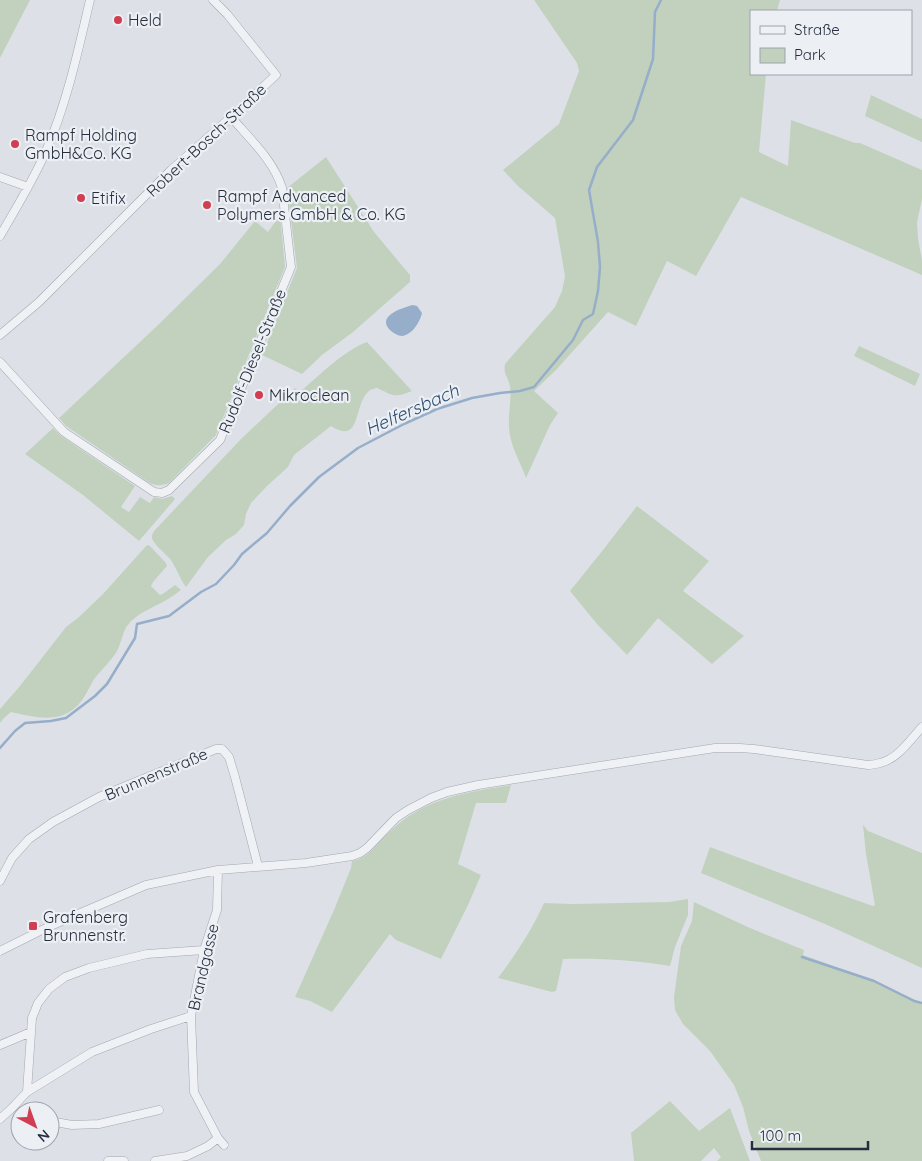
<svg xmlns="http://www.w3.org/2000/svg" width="922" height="1161" font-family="Quicksand,sans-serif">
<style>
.green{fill:#c2d1be}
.water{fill:#96aec9}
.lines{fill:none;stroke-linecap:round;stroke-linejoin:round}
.stream{stroke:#96aec9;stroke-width:2.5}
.minor-casing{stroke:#a2a8b1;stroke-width:9}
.minor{stroke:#eff1f5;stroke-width:8}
.poi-dot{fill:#d13d51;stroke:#ecf0f5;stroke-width:2}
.labels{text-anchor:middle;stroke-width:4.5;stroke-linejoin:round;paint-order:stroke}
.poi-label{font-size:16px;fill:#262e3e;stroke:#ecf0f5;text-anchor:start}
.street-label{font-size:16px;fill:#262e3e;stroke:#ecf0f5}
.water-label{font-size:18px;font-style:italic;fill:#2f4d73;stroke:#ecf0f5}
</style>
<rect width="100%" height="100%" fill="#dde1e7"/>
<path class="green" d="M 0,0 L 30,0 L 0,58 Z
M 534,0 L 780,0 L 777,11 L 751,11 L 751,74 L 766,74 L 759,152 L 788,166 L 791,120 L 855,143 L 860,143 L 922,170 L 922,199 L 917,222 L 918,239 L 922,260 L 922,275 L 741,197 L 696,276 L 667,261 L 636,326 L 608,312 L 556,370 L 534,391 L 558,413 L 550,425 L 526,478 C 520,461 509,444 509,426 C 508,413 512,399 510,386 C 508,377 503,374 505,364 L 555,307 L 562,291 L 565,276 L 555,218 L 518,186 L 503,170 L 559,124 L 579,71 L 577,63 Z
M 871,95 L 922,119 L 922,142 L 865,116 Z
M 326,157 L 374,232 L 410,275 L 410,282 L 353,332 L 322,355 L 302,374 L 262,355 L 297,268 L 287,188 Z
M 280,215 L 285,267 L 216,435 L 169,483 C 161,486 155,486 148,482 L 66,426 L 59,418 L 157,326 L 220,264 L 255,221 L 268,232 Z
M 367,342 L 412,391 C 394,398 394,396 377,388 C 374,389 371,389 369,391 C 353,404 362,446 331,426 L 294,455 L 288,467 L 267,486 L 251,503 L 246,514 L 244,525 L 236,534 L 226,540 L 208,557 L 186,587 C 179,578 177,568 170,559 C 166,554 153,544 152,538 C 151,535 153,534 154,531 L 241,439 L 295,388 L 300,392 C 320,375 343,351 367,342 Z
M 859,346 L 920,374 L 915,386 L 854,356 Z
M 53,428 L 61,436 L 135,486 L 121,507 L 129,512 L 140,497 L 150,503 L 154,497 L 162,499 L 172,496 L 175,499 L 139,541 L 83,495 L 25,454 Z
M 637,506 L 709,561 L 683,591 L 744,636 L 712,664 L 658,618 L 627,655 L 597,624 L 570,591 L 603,550 Z
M 147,545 L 150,546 L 166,563 L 167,566 L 153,582 L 151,586 L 160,595 L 164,593 L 175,585 L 181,590 C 177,593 173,596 168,599 C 155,607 136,613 127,626 C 122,634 121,644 117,651 C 111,661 102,669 95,678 C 89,687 86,696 79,704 C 60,725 34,717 11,712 L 4,718 L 0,723 L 0,709 L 20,686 L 66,627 L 79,617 L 103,594 Z
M 511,785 L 506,803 L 476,803 L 458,864 L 481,875 L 468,905 L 441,959 L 396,940 L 390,934 L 332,1012 L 310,1001 L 295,997 L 334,910 L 351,868 L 352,861 C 356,860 360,859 363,857 C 370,853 375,847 380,841 C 388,833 396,825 406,818 C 437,796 474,791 511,785 Z
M 863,825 L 868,831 L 922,853 L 922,968 L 825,924 L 701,873 L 710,847 L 796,879 L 873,906 L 875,905 L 866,854 Z
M 688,899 L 688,915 L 675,947 L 670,966 C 634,960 599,958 563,959 L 556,991 L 552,992 L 498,978 C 516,954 532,930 544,903 L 573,904 L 669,902 Z
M 694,902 L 750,928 L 804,950 L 803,955 L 876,981 L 922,1003 L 922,1161 L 761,1161 L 749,1131 L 743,1107 L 734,1085 L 710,1051 L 683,1024 L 675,1010 L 674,997 L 681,946 L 692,921 Z
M 670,1101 L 699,1131 L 730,1108 L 750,1161 L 717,1161 L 721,1157 L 714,1148 L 701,1161 L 634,1161 L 631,1133 Z"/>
<path class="water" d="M 413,305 L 417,306 L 422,313 C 420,322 412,335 402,336 C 398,336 394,333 391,331 C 375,316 402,308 413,305 Z"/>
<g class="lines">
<path class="stream" d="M 0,748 L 15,731 L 25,723 L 51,721 L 66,718 L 95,696 L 107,684 L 135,638 L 137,624 L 169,616 L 201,592 L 216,584 L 234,565 L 242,554 L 267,533 L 290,506 L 319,477 L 358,448 L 404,424 L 437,409 L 472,398 L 500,393 L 520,391 L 534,387 L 573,340 L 583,320 L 593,314 L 598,291 L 600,267 L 598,242 L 589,190 L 597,167 L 633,120 L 653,59 L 655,12 L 661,0
M 802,957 L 874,981 L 914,1001 L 922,1003"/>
<g class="minor-casing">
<path id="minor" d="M 0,177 L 28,187
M 0,236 C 16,208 33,181 46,151 C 67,103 78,51 90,0
M 0,335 L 39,302 L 171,170 L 231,117 L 276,75 L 227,14 L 213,0
M 0,362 L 64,432 L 154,492 L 162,493 L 169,490 L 220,440 L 291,267 L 282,188 C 274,161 250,139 231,117
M 218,870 L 217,910 L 204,950 L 191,1016 L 194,1092 L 218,1138 L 224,1145
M 0,881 L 12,858 L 29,839 L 53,822 L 99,797 L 216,749 L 222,749 L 229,757 L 235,777 L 258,866
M 0,951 L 48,927 L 146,885 L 218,870 L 306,863 L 352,856 L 360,853 L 367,848 L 396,818 L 408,810 L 431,798 L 447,792 L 478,785 L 715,748 L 740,748 L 754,749 L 868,765 C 872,765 876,764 880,763 C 898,759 910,740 922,727
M 0,1045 L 31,1032
M 27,1092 L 32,1018 L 38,1003 L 49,989 L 65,977 L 89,968 L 147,954 L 204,950
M 0,1119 L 12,1108 L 27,1092 L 92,1052 L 151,1029 L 191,1016
M 50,1121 L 72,1125 L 99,1124 L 159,1110
M 108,1161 L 124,1161
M 155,1161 L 187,1156 L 208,1146 L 218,1138"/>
</g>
<use href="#minor" class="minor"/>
</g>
<g class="poi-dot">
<circle cx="118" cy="20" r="5"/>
<circle cx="15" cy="144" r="5"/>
<circle cx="81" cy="198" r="5"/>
<circle cx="207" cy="205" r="5"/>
<circle cx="259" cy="395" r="5"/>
<rect x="28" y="921" width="10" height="10" rx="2.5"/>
</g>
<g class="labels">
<g class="poi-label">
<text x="128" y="26">Held</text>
<text x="25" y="141">Rampf Holding<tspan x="25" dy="18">GmbH&amp;Co. KG</tspan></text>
<text x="217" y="202">Rampf Advanced<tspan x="217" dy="18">Polymers GmbH &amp; Co. KG</tspan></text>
<text x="91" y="204">Etifix</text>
<text x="269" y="401">Mikroclean</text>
<text x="43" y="923">Grafenberg<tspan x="43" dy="18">Brunnenstr.</tspan></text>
</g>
<g class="street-label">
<text transform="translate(206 140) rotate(-43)" y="6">Robert-Bosch-Straße</text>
<text transform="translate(252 361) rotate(-68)" y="6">Rudolf-Diesel-Straße</text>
<text transform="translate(156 774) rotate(-23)" y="6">Brunnenstraße</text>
<text transform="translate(203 967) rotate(-77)" y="6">Brandgasse</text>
</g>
<g class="water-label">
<text transform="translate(412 410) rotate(-24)" y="6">Helfersbach</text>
</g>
</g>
<rect x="750" y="10" width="162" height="65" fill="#ecf0f5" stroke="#9da2ac"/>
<rect x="760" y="26" width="25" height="8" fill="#eff1f5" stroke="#9da2ac"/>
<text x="794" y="35" font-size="15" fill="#262e3e">Straße</text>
<rect x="760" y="48" width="25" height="15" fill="#c2d1be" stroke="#9da2ac"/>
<text x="794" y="60" font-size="15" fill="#262e3e">Park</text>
<g transform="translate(35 1126) rotate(139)"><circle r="24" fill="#ecf0f5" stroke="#9da2ac"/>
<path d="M0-4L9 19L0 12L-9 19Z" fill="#d13d51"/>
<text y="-8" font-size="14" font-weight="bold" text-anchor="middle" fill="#262e3e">N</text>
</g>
<path d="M752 1141v8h116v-8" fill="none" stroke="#262e3e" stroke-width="2.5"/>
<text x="760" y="1141" font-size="15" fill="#262e3e" stroke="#ecf0f5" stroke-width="4" paint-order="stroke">100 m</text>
</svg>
